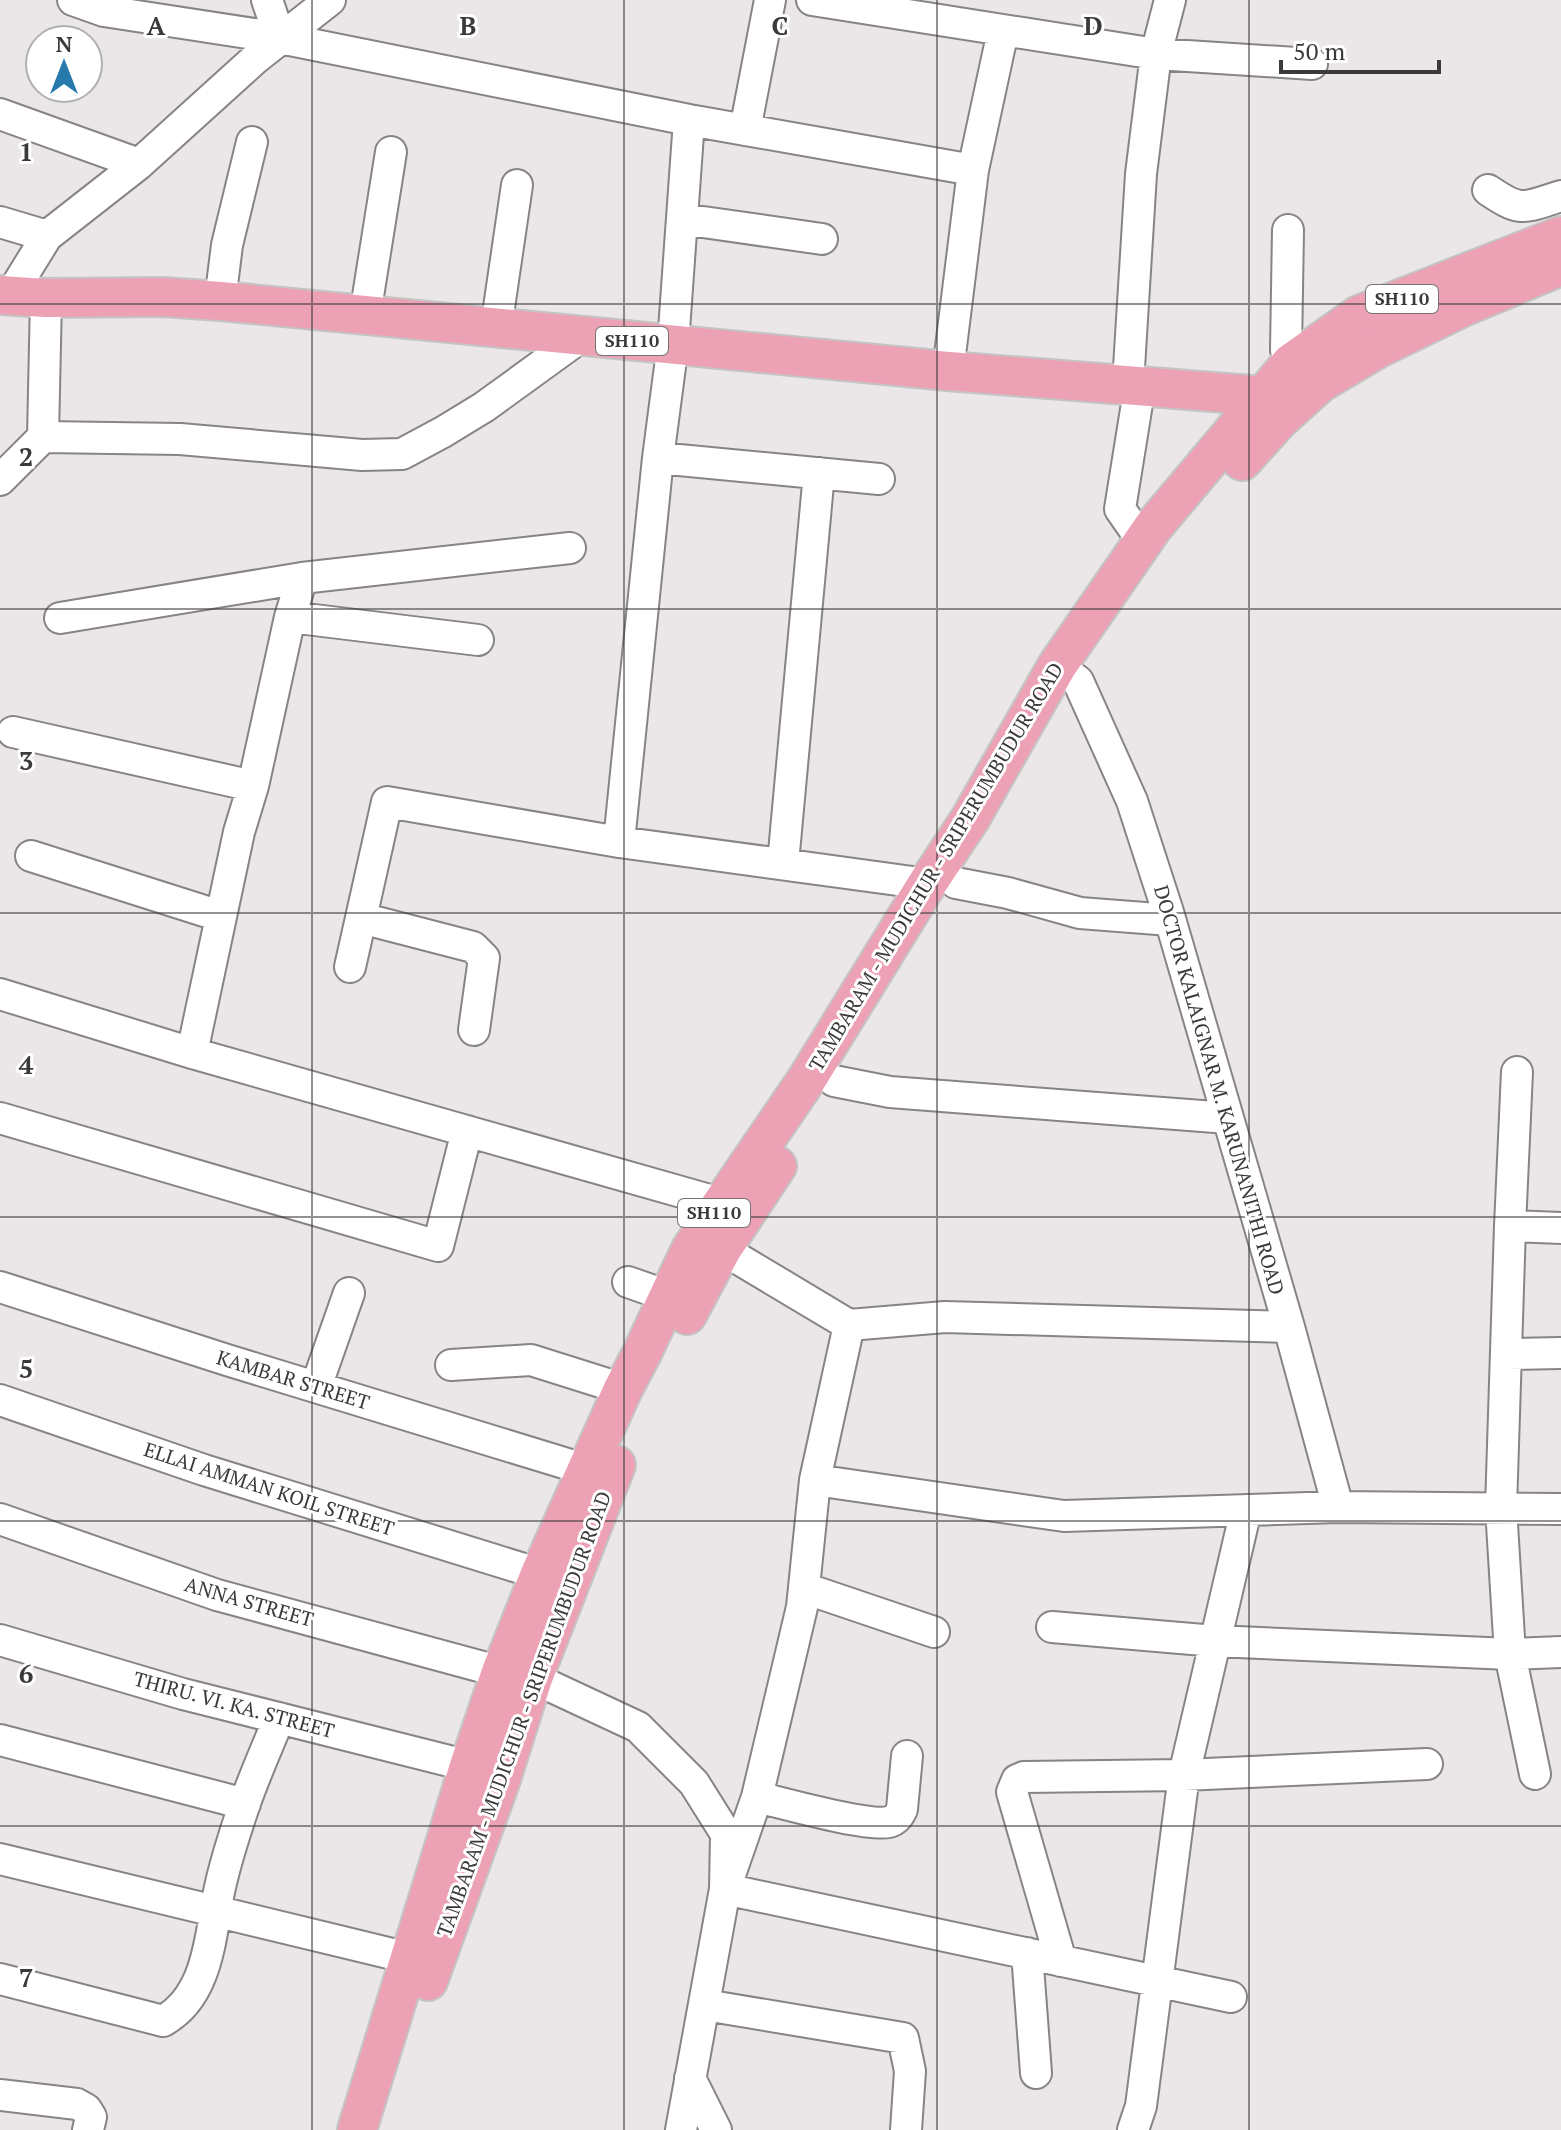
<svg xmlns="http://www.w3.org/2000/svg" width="1561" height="2130" font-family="'PT Serif',serif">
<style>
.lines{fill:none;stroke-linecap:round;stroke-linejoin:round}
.minor-casing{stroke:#888384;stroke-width:34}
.major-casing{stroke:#c4c4c4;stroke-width:42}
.minor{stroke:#fff;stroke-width:30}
.major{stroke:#eda1b4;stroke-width:38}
.grid{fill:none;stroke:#3b393a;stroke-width:2;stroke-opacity:0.55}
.labels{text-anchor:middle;stroke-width:6;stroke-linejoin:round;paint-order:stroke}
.shield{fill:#fff;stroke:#767475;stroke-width:2}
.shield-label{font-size:18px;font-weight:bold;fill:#3b393a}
.street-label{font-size:20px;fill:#3b393a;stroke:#fff}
.grid-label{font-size:26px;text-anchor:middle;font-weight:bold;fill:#3b393a;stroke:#fff;stroke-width:6;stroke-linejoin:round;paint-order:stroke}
</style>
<rect width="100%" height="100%" fill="#ebe6e7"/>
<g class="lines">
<g class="minor-casing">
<path id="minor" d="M 73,0 L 104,11 L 280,38 L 689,120 L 973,170 L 948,371
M 267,0 L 280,38
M 812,0 L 1156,54 L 1141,174 L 1128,384
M 1170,0 L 1156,54 L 1312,64
M 0,114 L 139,164
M 745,130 L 770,0
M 973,170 L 1003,31
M 1488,190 C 1522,213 1523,208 1561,196
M 682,219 L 822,239
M 0,222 L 47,236
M 1288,230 L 1286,350 L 1291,363
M 10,296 L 47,236 L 139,164 L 255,59 L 330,0
M 220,301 L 227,245 L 252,142
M 365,315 L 391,152
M 496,328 L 517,185
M 1140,385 L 1120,509 L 1143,542
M 43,437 L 180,439 L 362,455 L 402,454 L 443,432 L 484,407 L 582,336
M 658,458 L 879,479
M 0,480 L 43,437 L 46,298
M 290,617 L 478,640
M 60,618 L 302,578 L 570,548
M 1057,666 L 1078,681 L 1132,801 L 1168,912 L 1289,1327 L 1338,1507
M 13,732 L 253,786
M 619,842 L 658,458 L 673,344 L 689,120
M 31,856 L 220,916
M 783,863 L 819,473
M 956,883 L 1008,893 L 1080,913 L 1170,920
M 350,967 L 361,918
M 0,994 L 192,1053 L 720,1203
M 474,1030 L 484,958 L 473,947 L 361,918 L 387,802 L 619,842 L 927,884
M 192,1053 L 239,832 L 253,786 L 290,617 L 302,578
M 834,1081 L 890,1092 L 1228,1118
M 0,1118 L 438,1246 L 467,1131
M 1510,1226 L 1517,1072
M 722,1249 L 849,1325 L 815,1480 L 802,1607 L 757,1797 L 725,1889 L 1231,1997
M 628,1282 L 668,1296
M 0,1287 L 227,1360 L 587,1470
M 849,1325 L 945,1317 L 1289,1327
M 1506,1354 L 1561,1353
M 451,1365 L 531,1360 L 623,1389
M 316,1387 L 349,1293
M 0,1400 L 204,1470 L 540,1574
M 815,1480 L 1064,1516 L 1338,1507 L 1561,1509
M 0,1519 L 217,1595 L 501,1672
M 804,1588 L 934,1632
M 1052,1627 L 1215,1641 L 1510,1654 L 1561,1652
M 0,1640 L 183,1694 L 469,1766
M 533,1678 L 638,1727 L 694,1783 L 726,1834 L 725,1889 L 681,2130
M 0,1740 L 245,1804
M 1535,1774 L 1510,1654 L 1501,1508 L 1510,1226 L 1561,1228
M 757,1797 C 783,1803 867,1827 889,1822 C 896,1820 899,1816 902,1809 L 907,1756
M 0,1859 L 409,1958
M 1027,1953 L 1036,2073
M 1061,1961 L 1012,1792 L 1017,1780 L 1024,1777 L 1184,1775 L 1427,1764
M 0,1979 L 163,2021 C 203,1999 209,1950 216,1909 C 220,1879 235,1832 245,1803 C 255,1774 268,1746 279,1718
M 705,2005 L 903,2038 L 910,2071 L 906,2130
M 690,2078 L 716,2130
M 0,2095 L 77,2104 L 86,2109 L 91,2117 L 88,2130
M 1133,2130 L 1141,2106 L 1184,1775 L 1246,1510"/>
</g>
<g class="major-casing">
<path id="major" d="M 0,295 L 46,298 L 163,297 L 220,301 L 948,371 L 1264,396
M 1242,461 L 1278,421 L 1320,383 L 1377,349 L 1463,307 L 1561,266
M 687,1315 L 722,1249 L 777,1166
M 428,1981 L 500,1782 L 533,1678 L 616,1465
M 357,2130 L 469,1766 L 501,1672 L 540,1574 L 623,1389 L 642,1353 L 691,1249 L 807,1079 L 927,884 L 970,819 L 1057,666 L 1153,527 L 1291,363 L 1359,315 L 1561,236"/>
</g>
<use href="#minor" class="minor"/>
<use href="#major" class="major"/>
</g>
<path class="grid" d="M 312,0 L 312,2130M 624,0 L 624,2130M 937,0 L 937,2130M 1249,0 L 1249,2130M 0,304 L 1561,304M 0,609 L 1561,609M 0,913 L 1561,913M 0,1217 L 1561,1217M 0,1521 L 1561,1521M 0,1826 L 1561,1826"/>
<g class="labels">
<g class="shield">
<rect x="1366" y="285" width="72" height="28" rx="6"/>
<rect x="596" y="327" width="72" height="28" rx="6"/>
<rect x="678" y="1199" width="72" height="28" rx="6"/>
</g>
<g class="shield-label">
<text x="1402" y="305">SH110</text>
<text x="632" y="347">SH110</text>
<text x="714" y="1219">SH110</text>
</g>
<g class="street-label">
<text transform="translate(936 867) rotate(-59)" y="7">TAMBARAM - MUDICHUR - SRIPERUMBUDUR ROAD</text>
<text transform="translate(1219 1090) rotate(74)" y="7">DOCTOR KALAIGNAR M. KARUNANITHI ROAD</text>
<text transform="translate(293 1380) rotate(17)" y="7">KAMBAR STREET</text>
<text transform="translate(269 1489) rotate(18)" y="7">ELLAI AMMAN KOIL STREET</text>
<text transform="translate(249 1602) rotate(16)" y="7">ANNA STREET</text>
<text transform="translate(234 1705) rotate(15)" y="7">THIRU. VI. KA. STREET</text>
<text transform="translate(524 1714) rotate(-70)" y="7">TAMBARAM - MUDICHUR - SRIPERUMBUDUR ROAD</text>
</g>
</g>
<g class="grid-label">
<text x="156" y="35">A</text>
<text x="468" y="35">B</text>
<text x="780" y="35">C</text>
<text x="1093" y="35">D</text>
<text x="26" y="161">1</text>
<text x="26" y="466">2</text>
<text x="26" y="770">3</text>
<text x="26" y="1074">4</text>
<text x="26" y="1378">5</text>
<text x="26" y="1683">6</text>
<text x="26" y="1987">7</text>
</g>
<g transform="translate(64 64)"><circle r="38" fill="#ffffff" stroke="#b1b0b0" stroke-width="2"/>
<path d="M0-6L14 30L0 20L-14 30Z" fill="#277bab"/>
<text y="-12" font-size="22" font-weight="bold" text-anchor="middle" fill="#3b393a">N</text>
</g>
<path d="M1281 60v12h158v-12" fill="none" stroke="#3b393a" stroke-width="4"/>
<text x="1293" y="60" font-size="24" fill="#3b393a" stroke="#ffffff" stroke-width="6" paint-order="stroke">50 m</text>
</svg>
